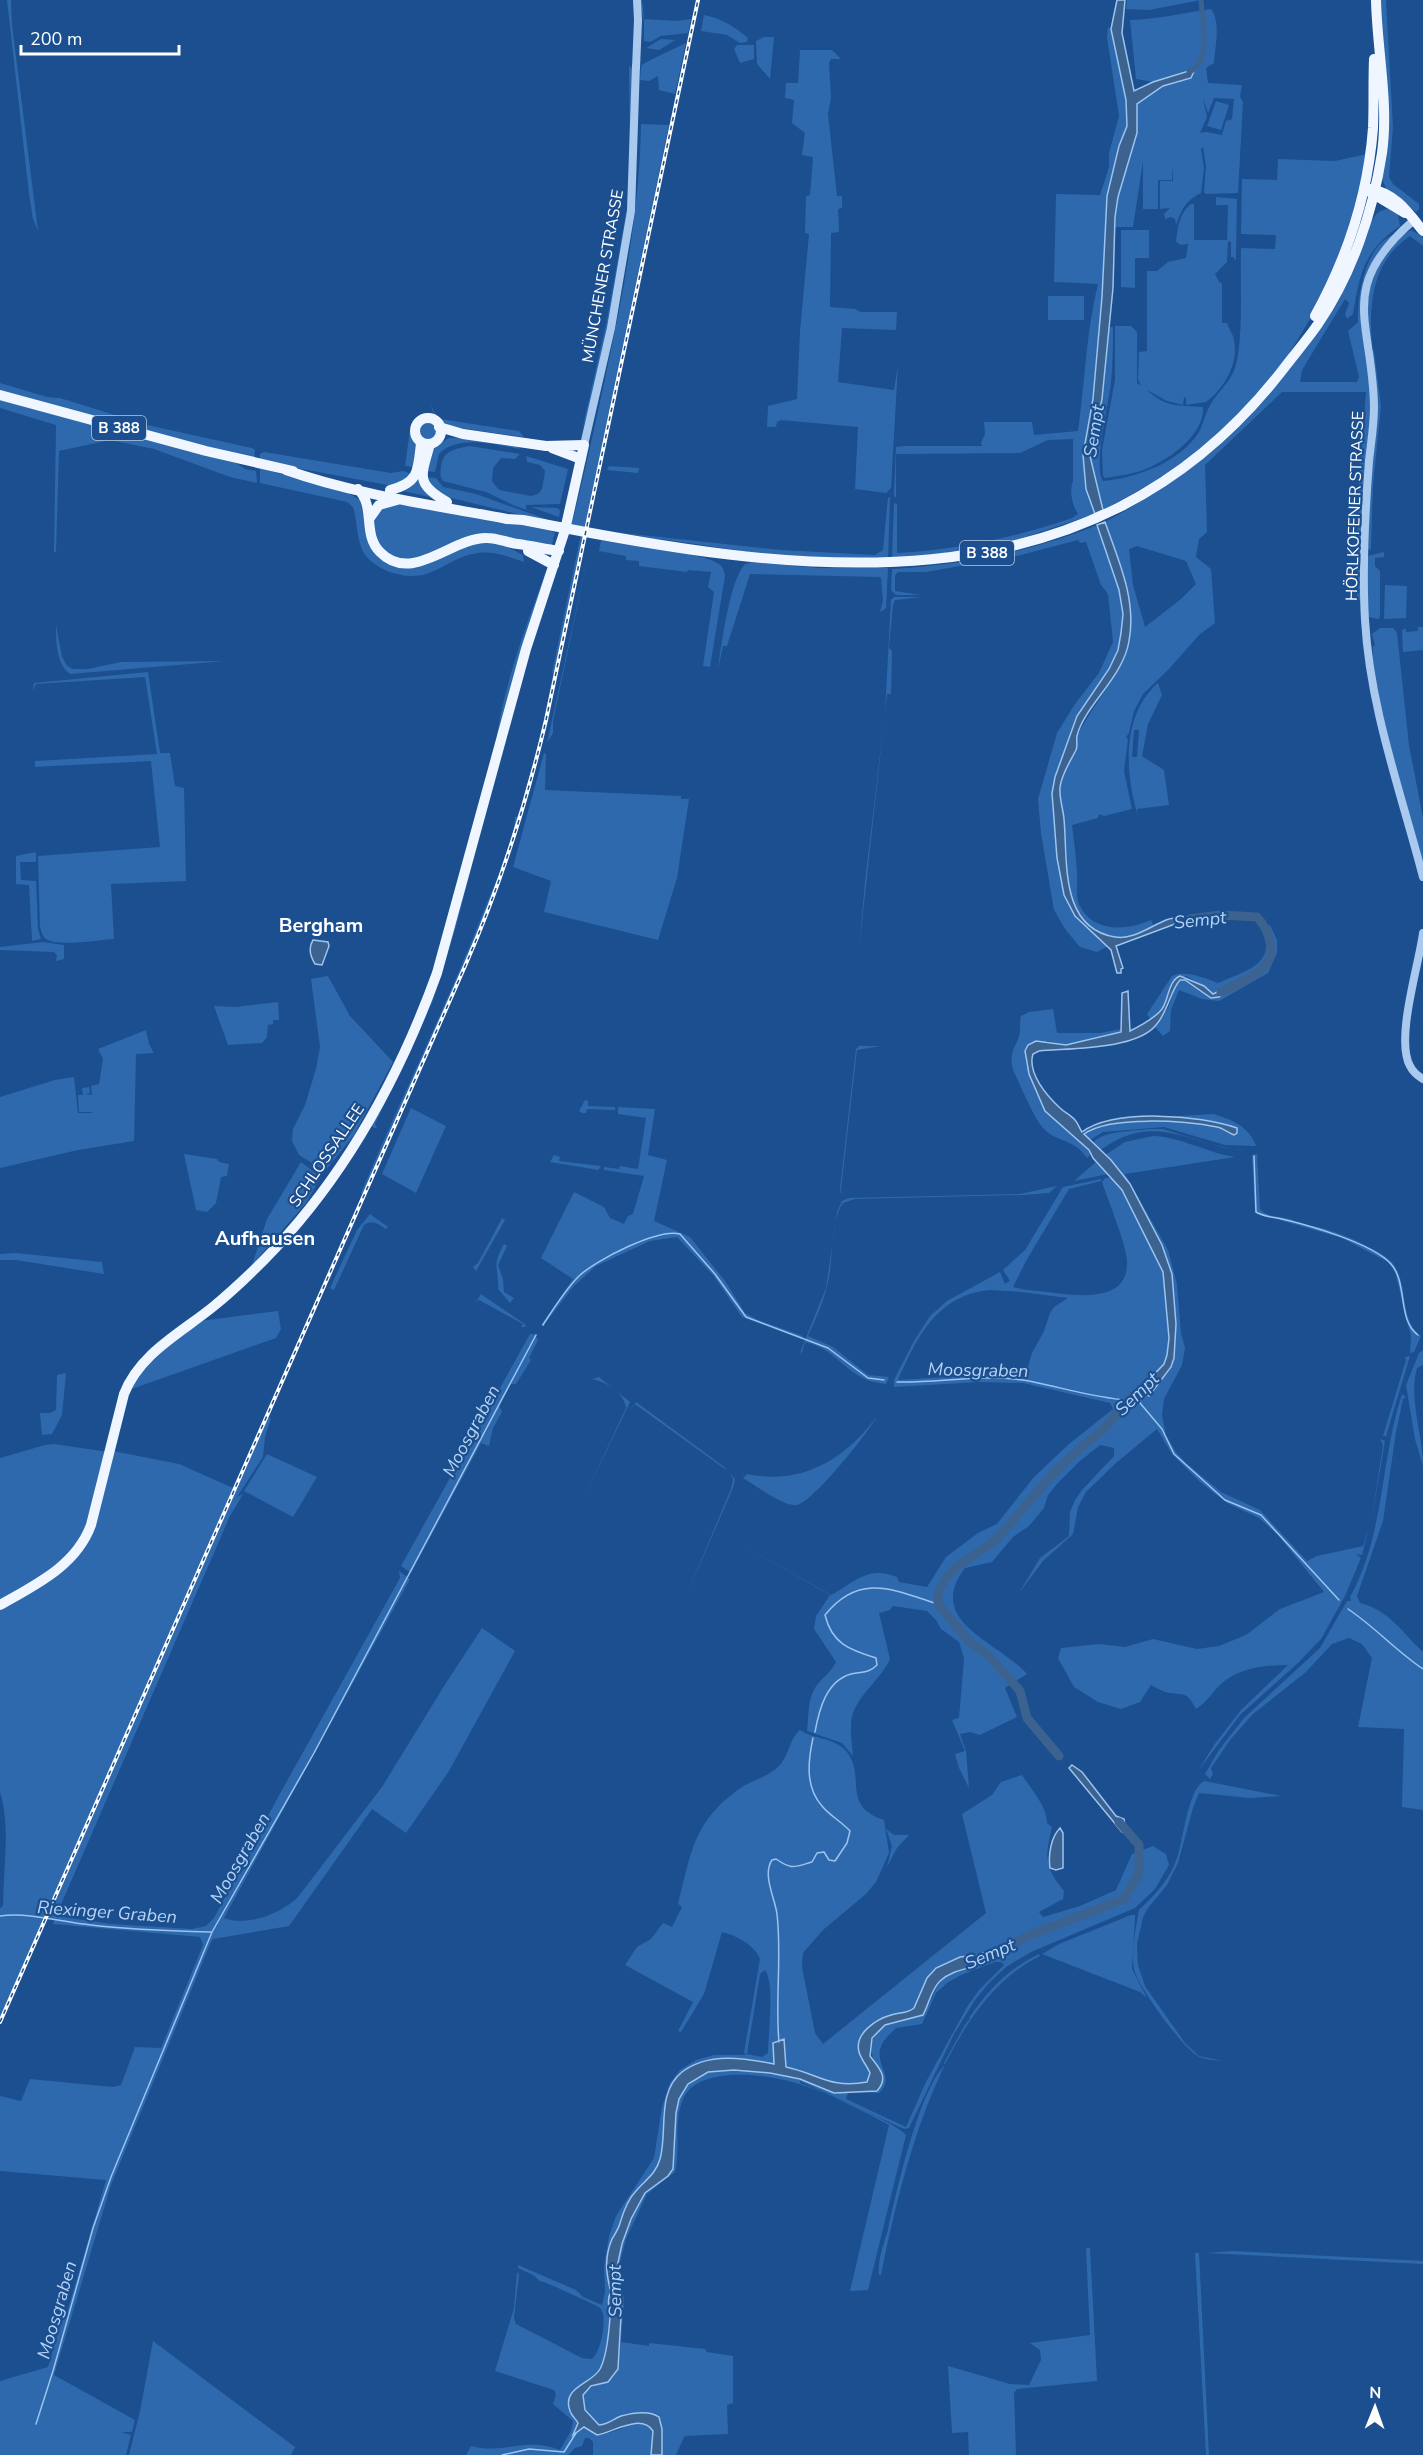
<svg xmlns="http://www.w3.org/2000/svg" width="1423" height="2455" font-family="'Nunito Sans',sans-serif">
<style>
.green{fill:#2e69ad;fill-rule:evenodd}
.water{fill:#3c6290;stroke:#9cc4f0;stroke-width:1.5}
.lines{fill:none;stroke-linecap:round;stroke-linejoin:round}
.stream{stroke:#9cc4f0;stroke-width:1.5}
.canal{stroke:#3c6290;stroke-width:5}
.river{stroke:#3c6290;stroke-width:9}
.minor{stroke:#a9c9ee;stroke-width:8}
.major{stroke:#f0f6ff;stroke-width:10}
.rail-casing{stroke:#fff;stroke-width:4}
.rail{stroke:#1b4f8f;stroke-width:1.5;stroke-dasharray:4.5;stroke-linecap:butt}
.labels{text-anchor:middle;stroke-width:4.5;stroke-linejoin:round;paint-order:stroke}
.shield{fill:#1b4f8f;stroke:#bbcadd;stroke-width:1.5}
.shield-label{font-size:15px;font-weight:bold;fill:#fff}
.street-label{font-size:16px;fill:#fff;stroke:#1b4f8f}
.water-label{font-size:18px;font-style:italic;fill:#b5d3f5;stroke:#1b4f8f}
.quarter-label{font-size:20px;font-weight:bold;fill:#fff;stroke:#1b4f8f}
</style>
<rect width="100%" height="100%" fill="#1b4f8f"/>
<path class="green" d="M 7,0 L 11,0 L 12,25 L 38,231 L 33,219 L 29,194 Z
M 639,0 L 642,0 L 644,19 L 677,21 L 691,19 L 688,33 L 661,36 L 650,42 L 644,41 L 644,21 Z
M 1127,0 L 1201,0 L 1149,10 L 1126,9 Z
M 1380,0 L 1386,0 L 1393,127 L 1389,177 L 1393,184 L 1419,204 L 1419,209 L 1416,212 L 1387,190 L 1382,179 Z
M 1211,9 C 1221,22 1215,47 1214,63 L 1206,68 L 1208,83 L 1242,85 L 1240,97 L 1243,102 L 1238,193 L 1206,194 L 1204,192 L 1206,166 L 1203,147 L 1201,149 L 1204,168 L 1201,193 C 1185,201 1182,209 1176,225 L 1175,219 L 1171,217 L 1165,219 L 1164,214 L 1170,208 L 1160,209 L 1160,181 L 1173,181 L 1173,165 L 1172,180 L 1158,180 L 1158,209 L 1143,209 L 1143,161 L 1133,227 L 1114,227 L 1118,197 L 1137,133 L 1137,104 L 1163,86 L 1179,82 L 1190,69 L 1153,82 L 1136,79 L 1130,20 C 1157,19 1184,13 1211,9 ZM 1203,98 L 1208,113 L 1214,98 L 1234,99 L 1232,119 L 1226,121 L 1222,135 L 1206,132 L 1200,133 L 1207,117 Z
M 704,15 C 721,18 735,27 748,38 L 747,42 L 740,43 L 727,35 L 701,31 Z
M 1108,27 L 1111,29 L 1126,100 L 1127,126 L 1119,146 L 1107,196 L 1102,297 L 1093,399 L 1083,455 L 1095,514 L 989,549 L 892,558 L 894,503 L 897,504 L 897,553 C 960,549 1013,538 1072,518 L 1078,514 C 1072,504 1069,492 1073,481 L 1073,439 L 1048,440 L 1020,453 L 896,454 L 896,498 L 894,496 L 896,447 L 905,446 L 982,446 L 981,443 L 985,434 L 984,422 L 1032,422 L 1034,435 L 1078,431 C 1085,381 1086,332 1098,284 L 1054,282 L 1056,194 L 1100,195 L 1109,167 L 1109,153 L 1119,116 L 1107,37 Z
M 764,37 L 774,37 L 770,79 L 757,64 L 756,41 Z
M 661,39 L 675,40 L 659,50 L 646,48 Z
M 686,43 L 675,94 L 659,90 L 658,76 L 649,81 L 640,80 C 641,76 640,69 642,65 C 643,63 680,46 686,43 Z
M 737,45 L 754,45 L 754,59 L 740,63 L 734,49 Z
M 800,50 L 832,50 L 841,59 L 831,59 L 829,63 L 831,98 L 828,114 L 837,196 L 842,196 L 842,208 L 838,209 L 839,232 L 831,233 L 830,307 L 855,309 L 861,312 L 897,312 L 896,330 L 842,328 L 838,382 L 894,390 L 898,365 L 891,488 L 886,493 L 855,489 L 858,427 L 781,420 L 777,422 L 776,427 L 767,427 L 768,406 L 797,399 L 800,331 L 809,234 L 805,233 L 806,196 L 810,195 L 813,157 L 802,155 L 805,133 L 792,123 L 794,100 L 785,98 L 786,83 L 798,83 Z
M 629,65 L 632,69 L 632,185 L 613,306 L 591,402 L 582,430 L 607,320 L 627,208 L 630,147 Z
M 1216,101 L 1229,105 L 1221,130 L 1207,126 Z
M 641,124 L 669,125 L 554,673 L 552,673 L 581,534 L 570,531 C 586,468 600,404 613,340 C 628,268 640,198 641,124 Z
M 1367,154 L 1348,236 L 1322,299 L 1286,359 L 1238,417 L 1174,471 L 1103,510 L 1090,456 L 1102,399 L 1107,327 L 1113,327 C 1113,345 1113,364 1111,383 C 1109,403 1093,465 1103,481 C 1137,478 1180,462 1199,432 C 1204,422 1206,411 1212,402 C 1225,383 1234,380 1238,355 C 1243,321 1240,282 1241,248 L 1275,249 L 1276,235 L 1241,234 L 1242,179 L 1277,180 L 1278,159 L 1335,161 Z
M 1216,197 L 1237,199 L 1236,258 L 1234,261 L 1234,257 L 1231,257 L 1231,242 L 1228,241 L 1227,262 L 1215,274 L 1219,282 L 1222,283 L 1222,323 L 1227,323 C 1229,330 1233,333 1234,340 C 1239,363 1224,389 1206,402 L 1186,405 L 1186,398 L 1184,397 L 1183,405 L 1167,401 L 1147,390 C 1166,408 1178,405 1203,407 C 1205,435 1168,460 1146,469 C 1133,474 1119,476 1105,478 L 1103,476 L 1102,450 L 1115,380 L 1115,326 L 1131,326 L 1137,332 L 1137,383 L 1141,386 L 1138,379 L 1139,352 L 1147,351 L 1147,271 L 1157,271 L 1168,262 L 1186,258 L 1188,244 L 1181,245 L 1176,242 C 1178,228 1179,213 1191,204 L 1194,204 L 1194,240 L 1227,240 L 1228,205 L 1216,205 Z
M 1389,209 L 1398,214 L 1400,226 C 1364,250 1360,273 1353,314 L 1347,319 L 1345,314 L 1349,303 L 1345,299 L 1302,370 L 1300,382 L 1357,382 L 1359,377 L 1348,331 L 1358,322 C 1357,297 1365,244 1394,235 L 1379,252 L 1369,268 L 1360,308 L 1371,395 L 1362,600 L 1357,600 L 1358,493 L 1366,392 L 1282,392 L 1205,465 L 1207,532 L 1199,539 L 1196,557 L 1211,569 L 1215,623 L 1199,635 L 1169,669 L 1143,694 L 1134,711 L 1129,733 L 1126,737 L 1128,739 L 1124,771 L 1132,809 L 1104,816 L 1099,814 L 1098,818 L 1072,825 C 1074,841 1076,856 1077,872 C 1078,882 1075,894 1079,904 C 1092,933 1127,931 1151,920 L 1154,927 C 1145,930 1134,937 1124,938 C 1094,940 1071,910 1067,883 C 1065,874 1068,864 1067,855 C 1066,843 1065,831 1064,819 C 1063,808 1059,798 1060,787 C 1062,768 1076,754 1077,736 C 1089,712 1106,692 1118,669 C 1144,619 1123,570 1105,522 C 1170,487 1239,439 1281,377 C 1312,332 1339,283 1367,236 C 1371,223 1373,210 1389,209 ZM 1137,546 L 1186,561 L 1196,584 L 1181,599 L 1145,627 L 1133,585 L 1129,549 Z
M 1121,230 L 1149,230 L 1149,258 L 1135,258 L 1135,288 L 1121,287 Z
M 1411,230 L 1423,237 L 1423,246 L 1410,236 C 1379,257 1371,288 1371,324 C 1371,332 1372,340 1372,347 C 1362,308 1366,276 1393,246 C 1399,240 1404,233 1411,230 Z
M 1048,296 L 1084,296 L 1084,320 L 1048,320 Z
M 1372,350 L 1374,351 L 1381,406 L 1373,485 L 1371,550 L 1368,549 Z
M 0,383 L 47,397 L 60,398 L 147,425 L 252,448 L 255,450 L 254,460 L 0,392 Z
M 0,400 L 236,463 L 245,469 L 256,471 L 257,483 L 230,477 L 154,449 L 110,440 L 59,451 L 56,552 L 54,552 L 56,425 L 0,408 Z
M 431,404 L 434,412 L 440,419 L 519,431 L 524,437 L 445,426 C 437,418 433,416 431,404 Z
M 418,417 L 412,430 L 417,444 L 415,467 L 405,466 L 410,430 Z
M419 432a9 9 0 1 1 18 0a9 9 0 1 1-18 0Z
M 469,437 L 518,445 L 520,449 C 495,445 459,434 439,454 L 435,472 L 426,471 L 432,448 L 449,438 Z
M 470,446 L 520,454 L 515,459 L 501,458 L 493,468 L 492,481 L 499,490 L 531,496 L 538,494 L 542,489 L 545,471 L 540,465 L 527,462 L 526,456 L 568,469 L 560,504 L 526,505 L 526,509 L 543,515 L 515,506 L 486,492 L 443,481 C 440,476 440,473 441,467 C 443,450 455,449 470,446 Z
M 264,452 L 391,473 L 403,471 L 412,474 L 410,478 L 393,486 L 259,461 L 260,454 Z
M 609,466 L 639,468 L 638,473 L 607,470 Z
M 260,468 L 348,493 L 360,500 L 364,517 L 391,564 L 479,542 L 502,544 L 523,555 L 524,562 C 509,557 494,551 478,553 C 459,555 444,568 426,574 C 407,580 379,572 366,556 C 356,543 358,522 353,507 L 347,502 L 260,483 Z
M 420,471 L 430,497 L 403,491 Z
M 425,477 L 436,478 L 443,487 L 476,494 L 546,519 L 546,521 L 439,495 Z
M 888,497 L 890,498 L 888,558 L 857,560 L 756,553 L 613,532 L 781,550 L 875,555 L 883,550 Z
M 403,502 L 549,530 L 555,533 L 551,548 L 503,537 L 418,559 C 410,560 402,560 394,557 C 376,550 363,519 384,507 C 389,504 397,504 403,502 Z
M 531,507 L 557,508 L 560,510 L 559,517 Z
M 1097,525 L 1119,590 L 1123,614 L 1121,633 L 1118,650 L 1109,669 L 1077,716 L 1055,777 L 1052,793 L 1061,884 L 1075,916 L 1108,946 L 1097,952 L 1080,947 L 1065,929 L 1054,910 L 1041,833 L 1038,799 L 1057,733 L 1075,704 L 1099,673 L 1113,642 L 1108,594 L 1101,585 L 1086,542 L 1080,543 L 1078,540 L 1017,556 L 926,572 L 898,572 L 895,575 L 895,591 L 921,595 L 896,595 L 891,590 L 892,569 C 960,565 1035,551 1097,525 Z
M 601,540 C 622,544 706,553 719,564 C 723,567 724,571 725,576 L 710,667 L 703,666 L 714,592 L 708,587 L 711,572 L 688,570 L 687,572 L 639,566 L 639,561 L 626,560 L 626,556 L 599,551 Z
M 591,542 L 553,721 L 553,733 L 547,743 Z
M 1384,552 L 1384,557 L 1375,558 L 1375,566 L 1380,571 L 1380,616 L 1379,619 L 1368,617 L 1368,556 Z
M 752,562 L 819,568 L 888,568 L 886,608 L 880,612 L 883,600 L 881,578 L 879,577 L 750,574 L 727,646 L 723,646 L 718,669 C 721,646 730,579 745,564 Z
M 549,563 L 495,751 C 502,686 527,624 549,563 Z
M 1385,585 L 1407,586 L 1406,618 L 1384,619 Z
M 894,597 L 922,597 L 895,600 L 893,605 L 889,648 L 892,651 L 891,694 L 887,694 L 859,949 L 865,882 L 885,712 L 891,600 Z
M 56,625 L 62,657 L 67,666 L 73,669 L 88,669 L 121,662 L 225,661 L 70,674 C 56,664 56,640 56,625 Z
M 1418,627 L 1423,627 L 1423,650 L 1403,652 L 1402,630 L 1406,628 L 1406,632 L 1418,631 Z
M 1380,628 L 1393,628 L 1397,633 L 1409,745 L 1423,818 L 1423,865 L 1391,761 L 1373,662 L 1373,646 L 1375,645 L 1372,634 Z
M 148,672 L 160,753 L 170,753 L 175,786 L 184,788 L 186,881 L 111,884 L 114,939 C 99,940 58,947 46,939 C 42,936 41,931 40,926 L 38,856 L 160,847 L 151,761 L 35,767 L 35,761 L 157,754 L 145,677 L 36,684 L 33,691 L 34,683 Z
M 1158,683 L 1162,695 L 1148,724 L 1142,756 L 1164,770 L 1169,805 L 1137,809 L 1138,816 C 1125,774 1121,715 1158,683 ZM 1134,730 L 1139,730 L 1137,757 L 1132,757 Z
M 544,753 L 546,754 L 545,790 L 681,796 L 681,799 L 689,799 L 677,878 L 658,940 L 544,912 L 551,881 L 513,867 Z
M 485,816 L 455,930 L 432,1003 L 375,1124 L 377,1128 L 374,1128 L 371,1125 L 403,1061 Z
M 515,817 L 519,817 L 481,925 L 363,1195 L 361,1193 C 401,1098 447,1005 485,908 C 495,882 514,845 515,817 Z
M 36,852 L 36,862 L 20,862 L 21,880 L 36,881 L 38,929 L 41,939 L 32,941 L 29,885 L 16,884 L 16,856 Z
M 1270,925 L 1277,940 L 1277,953 L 1268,973 L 1219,1001 L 1202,999 L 1179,990 L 1171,1010 L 1170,1031 L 1163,1036 L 1155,1027 L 1168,1008 L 1177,981 L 1185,980 L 1211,998 L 1230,986 L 1213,994 L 1204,986 L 1186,976 L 1173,981 L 1164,1007 L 1150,1019 L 1147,1014 L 1172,976 C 1187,970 1204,978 1218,983 C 1246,971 1281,963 1259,926 L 1263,928 Z
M 43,942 L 64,945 L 64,959 L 56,961 L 57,955 L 54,952 L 0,950 L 0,947 Z
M 328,976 L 350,1016 L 393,1062 L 354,1135 L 325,1171 L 299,1155 L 292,1141 L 293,1129 L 305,1105 L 316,1069 L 320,1047 L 311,979 Z
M 278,1002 L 279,1020 L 273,1020 L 273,1024 L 268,1025 L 267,1037 L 262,1043 L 228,1045 L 214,1006 L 236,1007 Z
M 1053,1009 L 1057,1033 L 1100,1033 L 1122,1029 L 1121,1032 L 1066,1045 L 1047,1041 L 1025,1060 L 1045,1111 L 1089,1150 L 1091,1154 L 1087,1158 C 1073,1138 1058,1143 1044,1129 C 1034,1119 1020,1084 1013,1070 C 1009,1052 1014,1051 1019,1036 C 1021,1030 1019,1023 1021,1016 L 1029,1012 Z
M 146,1030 L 149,1044 L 154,1053 L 136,1054 L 134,1141 L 78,1150 L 0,1168 L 0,1097 L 55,1080 L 74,1077 L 78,1113 L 92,1113 L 92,1097 L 92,1112 L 79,1112 L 78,1095 L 83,1095 L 82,1088 L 89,1087 L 90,1093 L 85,1094 L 92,1095 L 91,1086 L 99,1084 L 103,1059 L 98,1049 Z
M 859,1046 L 881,1046 L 857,1050 L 841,1189 L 842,1193 L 849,1194 L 841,1193 L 840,1188 L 856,1049 Z
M 585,1100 L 588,1101 L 588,1106 L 615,1107 L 615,1110 L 587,1109 L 586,1113 L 582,1113 L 579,1111 Z
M 618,1107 L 655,1109 L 648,1155 L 667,1160 L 654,1221 L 690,1237 L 725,1281 L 745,1313 L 758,1320 L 803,1336 L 801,1339 L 742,1317 L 713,1275 L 677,1237 L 650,1241 L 596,1266 L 573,1287 L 543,1326 L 541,1325 L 573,1279 L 541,1258 L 574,1192 L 604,1207 L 610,1218 L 624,1224 L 628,1216 L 633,1214 L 644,1176 L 604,1170 L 604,1167 L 619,1169 L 620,1166 L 638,1169 L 646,1118 L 618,1114 Z
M 411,1108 L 446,1126 L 416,1193 L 382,1174 Z
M 1213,1114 C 1231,1119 1250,1127 1256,1146 L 1225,1145 L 1164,1127 L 1103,1132 L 1090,1140 L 1084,1134 L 1098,1126 L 1160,1119 L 1216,1126 L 1230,1134 L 1237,1133 L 1197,1119 L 1182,1119 L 1179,1116 Z
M 1149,1129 L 1163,1129 L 1224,1148 L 1248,1150 C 1207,1150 1170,1121 1129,1135 C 1118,1138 1109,1145 1100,1150 L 1093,1143 C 1101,1131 1135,1131 1149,1129 Z
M 1153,1136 C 1182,1137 1207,1153 1235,1157 L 1125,1174 L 1168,1250 L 1177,1284 L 1181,1333 L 1185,1348 L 1182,1365 L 1164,1399 L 1162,1415 L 1166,1435 L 1176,1452 L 1186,1463 L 1221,1492 L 1260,1510 L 1307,1561 L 1317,1556 L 1363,1546 L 1369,1526 L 1362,1555 L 1356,1554 L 1361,1558 L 1345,1596 L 1321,1639 L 1298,1663 L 1240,1715 L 1198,1771 L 1214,1745 L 1241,1710 L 1288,1665 C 1264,1665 1238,1668 1220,1685 C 1211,1694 1207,1702 1196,1709 C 1187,1692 1186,1695 1169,1693 C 1163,1692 1157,1688 1151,1685 L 1140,1702 L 1121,1709 L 1098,1702 L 1074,1687 L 1058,1658 L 1061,1648 L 1099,1644 L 1125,1647 L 1153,1639 L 1197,1649 L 1219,1646 L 1246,1635 L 1280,1609 L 1324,1592 L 1278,1535 L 1259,1518 L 1227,1503 L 1200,1482 L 1172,1454 L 1157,1429 L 1116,1463 L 1086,1492 L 1078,1507 L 1073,1534 L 1043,1561 L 1019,1593 L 1040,1558 L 1069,1536 L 1070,1512 L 1075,1500 L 1082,1490 L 1114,1456 L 1114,1448 L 1100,1445 L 1080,1461 L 1057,1484 L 1048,1495 L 1044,1508 L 1029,1526 L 1013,1537 L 992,1562 L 965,1568 C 924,1622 998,1641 1027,1674 L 1005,1688 L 1017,1717 L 980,1735 L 970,1732 L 960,1734 L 966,1751 L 969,1788 L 959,1768 L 955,1754 L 965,1751 L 952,1720 L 959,1718 L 964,1658 L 959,1642 L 941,1629 L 936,1620 L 927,1611 L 893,1606 L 890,1610 L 879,1613 L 890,1659 C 881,1679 861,1692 853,1713 C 849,1725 852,1743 853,1756 L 842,1743 L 807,1731 C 809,1717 807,1701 815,1688 C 821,1678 831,1673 836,1662 L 814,1629 L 816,1616 L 830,1595 L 718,1531 L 831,1595 C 855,1582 868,1565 897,1577 L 899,1582 L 927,1587 L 946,1557 L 978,1533 L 997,1524 L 1034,1477 L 1069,1444 L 1113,1409 L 1110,1403 L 1023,1383 L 980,1382 L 894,1387 L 894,1380 L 914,1341 L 930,1316 L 947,1301 L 1000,1272 L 1005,1284 L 1010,1281 L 1003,1270 L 1025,1250 L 1063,1187 L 1101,1179 L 1101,1181 L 1069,1189 L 1026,1261 L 1013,1287 C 1026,1291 1041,1291 1054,1293 C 1081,1296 1129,1302 1127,1261 C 1126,1243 1108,1201 1102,1182 L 1105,1178 L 1112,1178 L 1122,1190 L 1163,1272 L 1169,1338 L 1167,1355 L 1165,1364 L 1140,1389 L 1149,1396 L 1171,1367 L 1174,1358 L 1176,1324 L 1172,1274 L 1162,1245 L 1130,1184 L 1105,1155 L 1125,1142 ZM 991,1290 L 1021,1292 L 1068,1298 L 1054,1307 L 1050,1313 L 1044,1331 L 1032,1353 L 1025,1377 L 998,1374 L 898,1380 C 901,1371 906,1363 910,1354 C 927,1320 950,1293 991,1290 Z
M 184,1154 L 217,1159 L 219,1162 L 229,1164 L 227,1176 L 221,1177 L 216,1203 L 207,1212 L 196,1210 Z
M 1257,1154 L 1260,1209 C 1268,1218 1278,1216 1290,1219 C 1294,1220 1297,1224 1302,1225 C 1311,1226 1320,1227 1328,1230 C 1348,1236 1369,1246 1386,1257 C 1412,1275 1396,1318 1421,1336 L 1414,1352 L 1410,1353 L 1411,1336 L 1395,1272 L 1388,1262 L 1342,1238 L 1255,1213 L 1252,1155 Z
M 554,1155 L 560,1157 L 559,1161 L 601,1166 L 598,1170 L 550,1162 Z
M 301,1162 L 321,1177 L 306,1203 L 252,1265 L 267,1219 Z
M 1096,1162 L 1108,1174 L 1074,1181 Z
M 1057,1186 L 1049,1193 L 1023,1195 L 855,1199 L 843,1203 C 831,1218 833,1262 828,1282 C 824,1301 816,1318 808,1336 L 833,1347 L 868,1375 L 889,1377 L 886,1384 C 846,1381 841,1350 805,1342 L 801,1356 L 750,1466 L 801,1356 L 801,1350 L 826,1288 L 837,1212 L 842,1201 L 849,1198 L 1020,1194 Z
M 370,1214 L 388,1227 L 386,1229 C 378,1224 373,1219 364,1225 L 334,1290 L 330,1288 L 357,1230 Z
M 502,1218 L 505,1220 L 476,1271 L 473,1267 L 478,1263 Z
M 504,1244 L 507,1246 L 498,1265 L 503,1279 L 504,1292 L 514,1298 L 510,1303 L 498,1289 C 499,1267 491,1267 504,1244 Z
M 16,1253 L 102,1262 L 104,1274 L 16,1260 L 0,1260 L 0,1254 Z
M 481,1294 L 526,1325 L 525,1327 L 521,1327 L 523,1324 L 479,1300 L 476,1302 Z
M 278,1311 L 281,1329 L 276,1338 L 129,1390 L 149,1360 L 200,1321 Z
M 530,1334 L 535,1334 L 538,1340 L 529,1358 L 531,1360 L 516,1384 L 511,1384 L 499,1406 L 502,1412 L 493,1428 L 489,1446 L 481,1443 L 411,1573 L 401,1566 Z
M 1423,1350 L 1423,1365 L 1417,1368 C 1408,1398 1423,1435 1423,1466 L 1415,1439 L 1406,1385 L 1419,1353 Z
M 1410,1356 L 1386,1436 L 1383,1436 L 1406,1360 L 1405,1357 Z
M 66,1373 L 62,1415 L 52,1434 L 42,1435 L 40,1413 L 50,1413 L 56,1410 L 57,1375 Z
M 599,1377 L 630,1402 L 579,1508 L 626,1408 C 624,1392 606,1382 592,1379 Z
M 1402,1394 L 1406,1397 L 1403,1399 L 1396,1432 L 1383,1521 L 1357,1596 L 1360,1603 C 1389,1610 1402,1632 1423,1652 L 1423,1810 L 1402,1807 L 1404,1729 L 1358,1727 L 1372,1658 L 1362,1644 L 1349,1638 L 1332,1644 L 1306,1672 L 1253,1714 L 1230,1740 L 1211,1768 L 1213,1774 L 1210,1779 L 1205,1774 L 1219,1750 L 1244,1718 L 1320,1648 L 1347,1601 L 1351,1601 L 1350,1597 C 1385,1534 1380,1461 1402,1394 Z
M 636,1402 L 723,1466 L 735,1479 L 733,1488 L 684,1601 L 731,1489 L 733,1479 L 729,1472 L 639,1407 L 634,1404 L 629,1412 Z
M 877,1416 C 870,1431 812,1503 797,1505 C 784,1507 755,1485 743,1478 L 747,1474 C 801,1486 846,1459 877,1416 Z
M 268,1418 L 271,1418 L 265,1437 L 263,1457 L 237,1497 L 243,1494 L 230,1516 L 56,1916 L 111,1924 L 192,1929 L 206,1926 L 214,1918 L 277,1799 L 400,1578 L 399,1571 L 410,1579 L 224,1918 C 248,1927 282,1913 298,1897 L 382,1787 L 444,1686 L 482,1628 L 515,1651 L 449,1771 L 406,1833 L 372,1809 L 289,1926 L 213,1939 L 211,1942 L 111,2185 L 54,2375 L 135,2420 L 132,2432 L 121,2432 L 131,2435 L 126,2455 L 0,2455 L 0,2381 L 48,2367 L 62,2318 L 66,2316 L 106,2180 L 0,2171 L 0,2096 L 21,2101 L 30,2079 L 113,2087 L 121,2085 L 135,2047 L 161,2048 L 203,1945 L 200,1937 L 53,1924 L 54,1920 L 48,1918 Z
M 1380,1439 L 1385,1441 L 1371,1523 L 1383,1445 Z
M 54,1444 L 108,1452 L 83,1537 L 53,1571 L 0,1601 L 0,1458 L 45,1445 Z
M 113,1451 L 179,1464 L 233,1488 L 0,2018 L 0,1908 L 3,1906 C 3,1869 11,1828 0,1792 L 0,1608 L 88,1540 Z
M 267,1454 L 317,1477 L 293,1517 L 244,1491 Z
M 800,1730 C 814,1740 834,1737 846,1751 C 867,1775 840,1806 884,1820 L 889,1853 L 876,1882 L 866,1894 L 823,1930 L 803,1953 L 802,1967 L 815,2033 L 823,2044 L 986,1913 L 962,1814 L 992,1795 L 1001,1782 L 1022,1775 C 1031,1789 1047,1806 1047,1823 L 1052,1827 C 1045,1858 1044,1866 1064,1891 L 1063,1899 L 1039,1912 L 1043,1917 L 1080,1906 L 1116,1890 L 1132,1854 L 1153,1846 L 1166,1854 L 1169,1865 L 1155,1889 L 1135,1908 L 1031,1952 L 1006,1967 L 989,1983 L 975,2000 L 954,2034 L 909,2128 L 904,2129 L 800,2081 L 800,2083 C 818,2090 897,2123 906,2135 L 868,2290 L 850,2291 L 889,2125 C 861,2110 832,2095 802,2085 C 773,2075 699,2063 683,2099 C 673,2123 681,2148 675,2172 L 647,2194 L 626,2239 L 619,2266 L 624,2300 L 621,2342 L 649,2346 L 649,2343 L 705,2349 L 707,2352 L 733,2356 L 733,2403 L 727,2405 L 728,2434 L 687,2436 L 684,2437 L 676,2455 L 662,2455 L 662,2429 L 659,2417 L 654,2414 L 619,2417 L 614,2422 L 599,2425 L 585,2410 L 583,2395 C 594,2380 608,2390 617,2370 C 621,2361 623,2302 621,2293 C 619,2283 615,2275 617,2266 C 620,2244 632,2206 648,2191 C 654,2185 665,2181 668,2174 C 684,2141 659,2084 710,2072 C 734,2066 777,2072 800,2079 C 818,2084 828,2094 848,2093 L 846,2099 L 906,2127 L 926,2082 L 967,2007 L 979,1990 L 1004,1965 L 1001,1962 L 995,1962 L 961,1975 L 947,1983 L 936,1993 L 922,2024 L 896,2028 C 891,2033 883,2040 881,2047 C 874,2064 896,2078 879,2093 L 860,2092 C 910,2095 854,2058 877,2032 C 885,2022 895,2025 906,2020 C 912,2017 922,2009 928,2004 C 937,1994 934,1981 953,1972 C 967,1966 982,1968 995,1957 C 973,1950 941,1959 927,1978 C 921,1988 921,2000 914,2008 C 907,2014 899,2012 891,2015 C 876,2019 854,2033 859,2052 C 861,2060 867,2066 870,2073 L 867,2082 L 834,2084 L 785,2067 L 784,2040 L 773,2043 L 775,2065 C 745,2058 708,2052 682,2072 C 656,2093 668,2131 660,2159 C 656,2174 646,2179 636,2191 C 628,2199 623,2213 620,2223 C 619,2228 615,2234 612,2239 C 605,2258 606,2274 611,2292 C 606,2300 610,2309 610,2318 C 609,2329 605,2360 600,2368 C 592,2383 562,2389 570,2412 C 571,2415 576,2419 578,2423 L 573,2435 L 584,2427 C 591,2428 601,2434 608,2433 C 623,2431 641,2413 653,2431 L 651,2455 L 593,2455 L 593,2442 L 589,2438 L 585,2438 L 582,2446 L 575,2448 L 568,2455 L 466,2455 L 471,2446 C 505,2455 525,2436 560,2450 L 571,2431 L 573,2421 L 553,2404 L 556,2394 L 554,2390 L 495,2371 L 514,2308 L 517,2272 L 519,2274 L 514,2318 L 516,2324 L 582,2358 L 592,2359 C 601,2351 605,2326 603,2314 C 601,2309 602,2309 597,2306 C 591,2303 544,2281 540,2281 L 533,2275 L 518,2268 L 518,2265 L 576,2290 L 583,2297 L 602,2305 L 605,2292 L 604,2266 L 609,2236 L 616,2216 L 654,2158 L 662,2107 L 670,2083 L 680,2070 L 696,2060 L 714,2055 L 747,2055 L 744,2053 L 760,1959 C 755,1945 735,1935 722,1932 L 704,1994 L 681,2032 L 678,2031 L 693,2002 L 625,1965 L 637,1947 L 651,1939 L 663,1923 L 672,1927 L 682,1907 L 678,1904 C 691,1853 693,1822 739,1789 C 752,1780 768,1777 779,1766 C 789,1756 789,1739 800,1730 ZM 765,1970 C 775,1982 768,2036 768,2053 L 762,2057 L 747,2054 L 760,1974 Z
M 1204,1781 L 1281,1796 L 1250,1798 L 1199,1793 L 1193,1808 L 1178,1863 L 1167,1885 L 1148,1908 L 1143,1917 L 1137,1944 L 1138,1965 L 1145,1986 L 1185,2043 L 1199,2056 L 1223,2061 C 1214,2060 1204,2060 1196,2055 C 1181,2045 1138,1987 1134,1969 C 1131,1951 1136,1927 1139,1910 C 1155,1895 1170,1879 1177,1858 C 1183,1841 1188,1789 1204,1781 Z
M 886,1829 L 894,1835 L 909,1835 L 897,1848 L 887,1867 L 892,1846 Z
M 1131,1915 L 1135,1915 L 1135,1918 L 1132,1969 L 1147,1998 L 1140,1992 L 1042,1954 L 1059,1944 Z
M 1039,1954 L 1040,1956 C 941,2004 901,2176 881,2275 L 879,2275 C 877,2262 884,2243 888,2230 C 896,2192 920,2088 945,2065 L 944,2063 L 966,2023 L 970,2019 L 969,2018 C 988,1990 1008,1969 1039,1954 Z
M 1086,2248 L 1090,2248 L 1097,2381 L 1017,2389 L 1014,2393 L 1016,2455 L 969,2455 L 968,2432 L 952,2433 L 948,2366 L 1010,2384 L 1029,2385 L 1041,2360 L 1040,2350 L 1030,2343 L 1090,2335 Z
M 1233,2251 L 1423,2261 L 1423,2264 L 1207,2253 Z
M 1195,2253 L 1199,2253 L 1209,2455 L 1206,2455 Z
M 153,2341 L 295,2447 L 291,2455 L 129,2455 L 140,2411 Z"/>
<path class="water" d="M 1117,0 L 1125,0 L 1122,33 L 1134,91 L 1153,82 L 1195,69 L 1191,78 L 1163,86 L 1137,104 L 1137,133 L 1118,197 L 1115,217 L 1113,288 L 1102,399 L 1090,456 L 1103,510 L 1095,514 L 1086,489 L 1083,455 L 1093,399 L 1102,297 L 1107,196 L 1119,146 L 1127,126 L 1126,100 L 1111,29 Z
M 1105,522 C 1118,559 1137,600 1129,641 C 1123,678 1084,706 1077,736 C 1076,741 1078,745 1076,750 C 1070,762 1062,773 1060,787 C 1059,798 1063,808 1064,819 C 1068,860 1059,928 1115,937 C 1133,940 1149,927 1166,920 C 1177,916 1191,918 1202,918 L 1175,924 L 1116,946 L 1123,968 L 1121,969 L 1121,973 L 1117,973 L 1111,950 L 1075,916 L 1064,895 L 1057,858 L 1052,793 L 1055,777 L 1077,716 L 1109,669 L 1118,650 L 1121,633 L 1123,614 L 1119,590 L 1097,525 Z
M 313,940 L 328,942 L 329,946 L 322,965 L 315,964 C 310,956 308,948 313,940 Z
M 1180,976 L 1204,986 L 1213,994 L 1230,986 L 1232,988 L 1219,997 L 1211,998 L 1185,980 L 1180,980 C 1170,991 1168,1012 1156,1025 C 1136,1050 1069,1048 1039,1051 L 1033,1054 C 1027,1073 1047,1096 1060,1108 C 1064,1112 1071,1115 1075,1120 C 1078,1123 1079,1128 1082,1132 C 1115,1108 1200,1115 1237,1128 L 1237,1133 L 1234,1135 C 1228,1133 1223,1128 1217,1127 C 1186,1121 1110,1115 1084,1134 L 1111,1160 L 1130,1184 L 1162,1245 L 1172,1274 L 1176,1324 L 1174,1358 L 1171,1367 L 1149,1396 L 1140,1389 L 1164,1364 L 1167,1355 L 1169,1338 L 1163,1272 L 1122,1190 L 1093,1158 L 1089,1150 L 1045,1111 L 1029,1074 L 1025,1051 L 1028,1045 L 1036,1041 L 1066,1045 L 1121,1032 L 1122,993 L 1128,991 L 1130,1031 C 1140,1026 1155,1018 1162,1009 C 1169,999 1168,981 1180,976 Z
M 1072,1765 L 1082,1772 L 1116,1816 L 1124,1819 L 1126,1832 L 1122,1832 L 1069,1768 Z
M 1060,1828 L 1063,1833 L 1063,1868 L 1056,1870 L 1050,1868 C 1048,1855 1051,1837 1060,1828 Z
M 989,1950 L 995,1957 C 979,1970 956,1966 940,1981 C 931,1990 929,2004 923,2015 L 885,2025 L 872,2038 L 870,2056 C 878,2067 890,2077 877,2091 L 834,2093 L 800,2079 L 770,2073 L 734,2070 L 708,2072 L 688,2084 L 679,2099 L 676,2113 L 673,2169 L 668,2176 L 645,2193 L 631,2219 L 622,2244 L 616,2272 L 622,2299 L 618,2369 L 608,2382 L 591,2386 L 583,2395 L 585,2410 L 599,2425 C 609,2424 613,2419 621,2416 C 632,2413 649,2410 659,2417 L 662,2429 L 662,2455 L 651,2455 L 653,2431 C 641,2413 614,2432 597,2435 L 584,2427 L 573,2435 L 578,2423 C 576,2419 571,2415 570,2411 C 561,2387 592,2384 600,2369 C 606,2358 609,2331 610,2318 C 610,2309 606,2300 611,2292 C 606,2274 604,2258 612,2239 C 615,2234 619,2228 620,2223 C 623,2213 628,2199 636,2191 C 645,2180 656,2174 660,2159 C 668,2131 656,2093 682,2072 C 708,2052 745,2058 774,2064 L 773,2043 L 784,2039 L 786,2067 C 819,2074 830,2089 867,2082 L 870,2073 C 867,2066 861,2059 859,2052 C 854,2033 877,2019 891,2015 C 899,2012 907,2014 914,2008 L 927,1978 L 936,1968 L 960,1957 L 979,1955 Z"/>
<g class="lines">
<path class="stream" d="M 1254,1156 L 1256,1212 C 1264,1217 1274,1217 1282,1219 C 1308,1225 1372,1243 1391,1264 C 1408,1283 1397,1320 1418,1335
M 543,1325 C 554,1308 565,1290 579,1276 C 596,1260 658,1228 680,1234 L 715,1274 L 746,1317 L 828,1348 L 868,1378 L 884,1380
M 897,1382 C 939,1383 981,1374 1023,1380 C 1058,1386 1092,1398 1128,1400
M 1139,1392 L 1140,1403 L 1162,1429 L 1174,1454 L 1225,1500 L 1261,1515 L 1339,1600
M 1348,1609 C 1375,1627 1396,1651 1423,1669
M 815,1732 C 819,1710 826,1681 851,1674 C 862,1671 868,1674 877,1665 L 876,1658 C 850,1650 832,1644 825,1615 C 860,1572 894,1590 938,1604
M 0,1916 C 30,1912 61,1922 91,1925 C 131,1930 171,1931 211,1932
M 779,2042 C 775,2000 782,1957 777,1914 C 775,1898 762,1875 772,1860 L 776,1859 C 792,1870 794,1867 812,1862 L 817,1853 L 824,1852 L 829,1860 L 835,1861 L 847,1843 L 850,1831 C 842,1822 829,1815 822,1806 C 805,1787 808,1761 813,1738
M 36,2424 L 53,2371 L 93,2228 L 111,2177 L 212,1932 L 314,1753 L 536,1335
M 502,2455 L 529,2449 L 564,2452 L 576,2433"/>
<path class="canal" d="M 1189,72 C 1212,62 1202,20 1201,0"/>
<path class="river" d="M 1190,919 L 1220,915 L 1257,917 C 1269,930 1278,953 1263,968 C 1252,979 1234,985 1221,992
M 1059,1756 L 1027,1718 L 1020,1691 L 989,1656 L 969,1641 L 938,1604 L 938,1593 L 946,1578 L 957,1566 L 995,1541 L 1053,1474 L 1080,1448 L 1103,1430 L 1128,1400 L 1150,1383
M 984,1959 L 1030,1935 L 1124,1899 L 1139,1874 L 1139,1845 L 1119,1822"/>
<path class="minor" d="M 636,68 L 638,20 L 637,0
M 1414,220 C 1335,288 1373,322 1374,407 C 1374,425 1371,443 1369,461 C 1365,513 1362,568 1365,620 C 1370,709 1401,792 1423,877
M 584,445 L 611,328 L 631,211 L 636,65
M 1423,933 C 1419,965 1395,1039 1410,1066 C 1413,1072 1418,1076 1423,1079"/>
<path class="major" d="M 1370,189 C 1395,193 1408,212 1423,231
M 1370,192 L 1405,213
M 1315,316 C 1347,258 1368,195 1373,128 C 1374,105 1373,82 1374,59
M 0,395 L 206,451 L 293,471
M415 431a13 13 0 1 1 26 0a13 13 0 1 1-26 0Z
M 430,444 C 421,476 415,484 447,502
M 552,448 L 581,459
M 286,470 C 357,495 434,505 507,519 L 523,520 C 795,574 1087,620 1281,372 C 1293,356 1307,340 1318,324 C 1352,274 1373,212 1382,153 C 1389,103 1377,50 1376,0
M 358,489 C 376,507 362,534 380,552 C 412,585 452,537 487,538 C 498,538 508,543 518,544 C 532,546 545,549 559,551
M 390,490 C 419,483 418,471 421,443
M 369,519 L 379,505 L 397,500
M 528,551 L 554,565
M 0,1605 C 35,1585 76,1566 91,1525 L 124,1394 C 140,1353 181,1333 214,1306 C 231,1292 248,1276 264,1260 C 343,1180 399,1078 437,973 L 526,649 L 565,530 L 584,445 L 546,446 L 463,434 L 439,427"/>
<g class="rail-casing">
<path id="rail" d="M 0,2022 L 465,966 C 500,886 526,805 546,720 L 698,0"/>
</g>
<use href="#rail" class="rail"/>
</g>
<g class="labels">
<g class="shield">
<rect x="92" y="416" width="54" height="24" rx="4.5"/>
<rect x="960" y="541" width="54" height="24" rx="4.5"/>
</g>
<g class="shield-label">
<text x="119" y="433">B 388</text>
<text x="987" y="558">B 388</text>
</g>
<g class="street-label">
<text transform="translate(602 276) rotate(-80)" y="6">MÜNCHENER STRASSE</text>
<text transform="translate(1354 506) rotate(-88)" y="6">HÖRLKOFENER STRASSE</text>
<text transform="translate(326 1155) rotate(-56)" y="6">SCHLOSSALLEE</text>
</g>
<g class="water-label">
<text transform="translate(1094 431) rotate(-81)" y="6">Sempt</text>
<text transform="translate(1200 920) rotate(-6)" y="6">Sempt</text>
<text transform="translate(978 1370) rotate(1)" y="6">Moosgraben</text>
<text transform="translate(1137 1394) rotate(-44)" y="6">Sempt</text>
<text transform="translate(471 1431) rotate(-62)" y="6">Moosgraben</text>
<text transform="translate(240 1858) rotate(-60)" y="6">Moosgraben</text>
<text transform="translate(107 1912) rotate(4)" y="6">Riexinger Graben</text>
<text transform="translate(990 1954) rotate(-23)" y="6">Sempt</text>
<text transform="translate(615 2291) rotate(-91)" y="6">Sempt</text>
<text transform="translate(57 2310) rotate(-74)" y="6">Moosgraben</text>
</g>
<g class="quarter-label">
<text x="321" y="932">Bergham</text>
<text x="265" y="1245">Aufhausen</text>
</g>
</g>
<g transform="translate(1375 2407) rotate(1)" stroke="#1b4f8f" stroke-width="4.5" paint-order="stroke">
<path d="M0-4.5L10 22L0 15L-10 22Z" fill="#ffffff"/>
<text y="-9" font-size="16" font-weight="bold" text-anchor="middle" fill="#ffffff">N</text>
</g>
<path d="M21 45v9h158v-9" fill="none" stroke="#ffffff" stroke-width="3"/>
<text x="30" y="45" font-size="18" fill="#ffffff" stroke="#1b4f8f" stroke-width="4.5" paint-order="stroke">200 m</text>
</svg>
